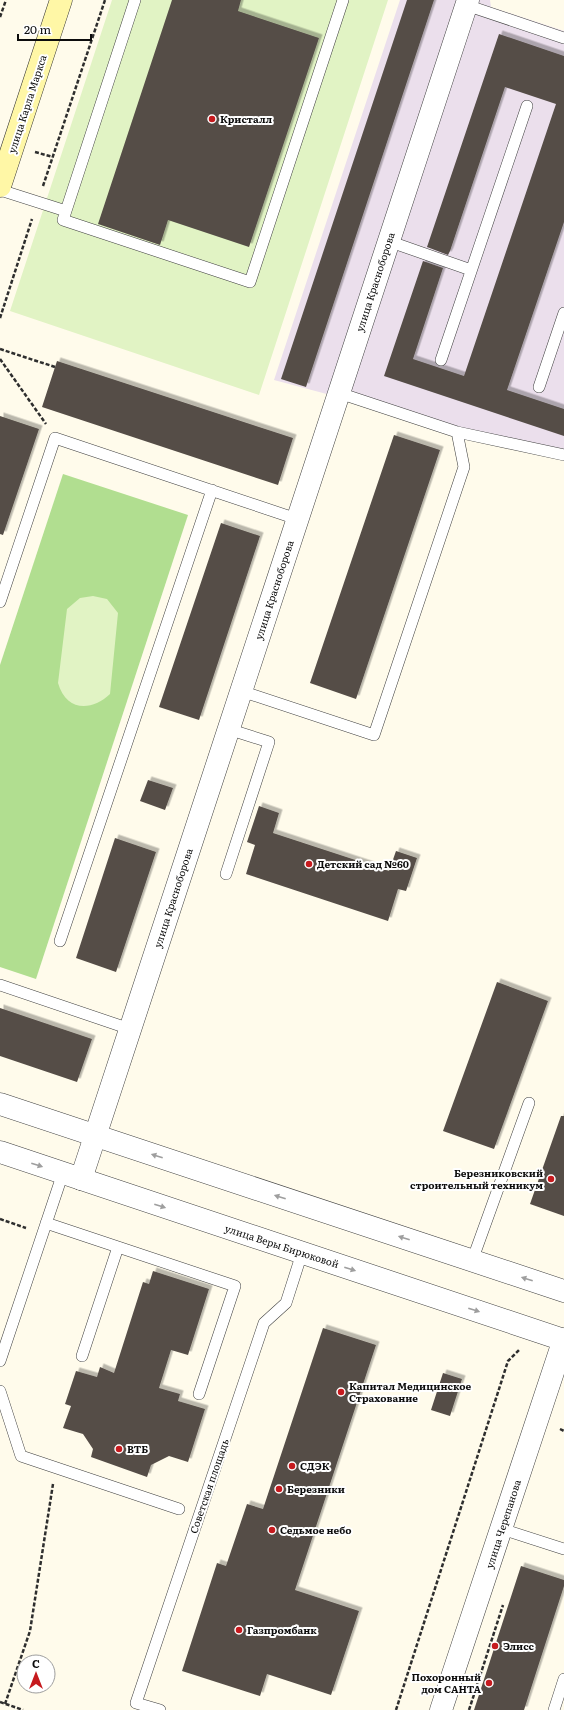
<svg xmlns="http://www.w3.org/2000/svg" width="564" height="1710" font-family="Literata,serif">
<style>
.industrial{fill:#ebdfec}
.forest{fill:#b1de90}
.pitch{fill:#e1f3c4}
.building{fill:#554d47;filter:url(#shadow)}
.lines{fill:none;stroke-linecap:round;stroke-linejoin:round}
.service-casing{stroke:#3f3f3f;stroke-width:12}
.minor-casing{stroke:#3f3f3f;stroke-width:23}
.tertiary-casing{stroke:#3f3f3f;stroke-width:23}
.secondary-casing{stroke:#2e2e2e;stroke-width:23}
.path{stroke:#2e2e2e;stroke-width:2.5;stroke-dasharray:4 2;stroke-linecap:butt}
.service{stroke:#fff;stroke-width:11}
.minor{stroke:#fff;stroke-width:22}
.tertiary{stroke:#fff;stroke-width:22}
.secondary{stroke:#fff7a6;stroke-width:22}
.oneway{fill:#9e9e9e}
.poi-dot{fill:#c61a1e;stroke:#fff;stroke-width:1.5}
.labels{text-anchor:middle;stroke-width:4;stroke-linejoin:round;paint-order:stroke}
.street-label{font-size:10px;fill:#0c0c0c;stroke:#fff}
.poi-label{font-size:10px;font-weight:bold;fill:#0c0c0c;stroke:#fff;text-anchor:start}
</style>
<defs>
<filter id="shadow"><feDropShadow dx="3.5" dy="-3.5" stdDeviation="0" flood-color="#0004"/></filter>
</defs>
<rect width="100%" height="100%" fill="#fffbeb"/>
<path class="industrial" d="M 400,0 L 490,0 L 491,7 L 564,31 L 564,457 L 274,380 Z"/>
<path class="forest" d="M 63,474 L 188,515 L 36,979 L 0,967 L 0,665 Z"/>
<path class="pitch" d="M 112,0 L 388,0 L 259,395 L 10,311 Z
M 93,596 L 107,599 L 118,613 L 110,694 C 91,712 66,711 58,683 L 67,609 L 80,598 Z"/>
<path class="building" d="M 172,0 L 241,0 L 238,11 L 319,38 L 249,247 L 168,220 L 160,245 L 98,224 Z
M 407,0 L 434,0 L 306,387 L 281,379 Z
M 499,34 L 564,56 L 564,222 L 507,390 L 564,409 L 564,436 L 384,376 L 423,261 L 443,268 L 413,359 L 464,376 L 556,104 L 505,87 L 450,251 L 448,255 L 427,247 Z
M 57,361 L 293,438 L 278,485 L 42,407 Z
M 0,416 L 39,429 L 3,535 L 0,534 Z
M 394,435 L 440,450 L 356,699 L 310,683 Z
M 221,523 L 260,536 L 199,720 L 159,707 Z
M 148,780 L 173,788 L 165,810 L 140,801 Z
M 259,806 L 279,813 L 273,833 L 389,871 L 396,851 L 417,858 L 406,891 L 398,889 L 388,921 L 246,874 L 255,845 L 247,842 Z
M 115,838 L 156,852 L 116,972 L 76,958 Z
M 497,982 L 548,1001 L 494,1149 L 443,1131 Z
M 0,1008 L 92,1039 L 77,1082 L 0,1056 Z
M 561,1116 L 564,1116 L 564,1216 L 530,1204 Z
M 153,1271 L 209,1289 L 188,1355 L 171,1350 L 159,1388 L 180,1394 L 178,1401 L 205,1409 L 188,1462 L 169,1456 L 151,1465 L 147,1477 L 91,1457 L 93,1449 L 83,1434 L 63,1428 L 71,1406 L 65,1404 L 76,1371 L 97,1377 L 100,1367 L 114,1373 L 143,1282 L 149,1284 Z
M 323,1328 L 376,1345 L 295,1590 L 359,1611 L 331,1695 L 267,1674 L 260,1696 L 182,1671 L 217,1563 L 226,1566 L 247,1504 L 263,1509 Z
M 443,1373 L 462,1379 L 450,1416 L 431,1410 Z
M 521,1566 L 564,1580 L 564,1586 L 524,1710 L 474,1710 Z"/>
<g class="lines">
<g class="service-casing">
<path id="service" d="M 135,0 L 63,220 L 250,282 L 343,0
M 466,5 L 564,38
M 0,190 L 66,211
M 388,241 L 471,270
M 441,360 L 527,106
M 539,387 L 564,313
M 339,393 L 457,432 L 564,455
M 0,602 L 55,438 L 297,519
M 241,691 L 374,735 L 464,467 L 457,432
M 226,874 L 269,742 L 228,729
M 60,941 L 212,490
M 0,985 L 130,1029
M 46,1223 L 235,1286 L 199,1394
M 472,1261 L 529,1103
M 82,1356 L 118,1247
M 0,1361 L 63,1173
M 0,1391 L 21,1456 L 179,1509
M 502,1529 L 564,1549
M 160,1710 L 136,1703 L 264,1323 L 286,1303 L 302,1253
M 554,1710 L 564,1679"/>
</g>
<g class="minor-casing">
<path id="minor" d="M 81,1179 L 468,0"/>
</g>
<g class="tertiary-casing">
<path id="tertiary" d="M 0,1104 L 564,1291
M 0,1152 L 564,1340
M 441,1710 L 564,1339"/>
</g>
<g class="secondary-casing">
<path id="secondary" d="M 0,186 L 61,0"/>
</g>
<path class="path" d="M 0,17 L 6,0
M 35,152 L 53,157
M 43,186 L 105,0
M 0,318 L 32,219
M 0,349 L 55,367
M 0,359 L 46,424
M 0,1219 L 26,1228
M 560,1429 L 564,1431
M 0,1702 L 23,1710
M 5,1704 L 30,1631 L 53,1484
M 396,1710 L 508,1361 L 520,1349
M 469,1710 L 503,1605"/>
<use href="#service" class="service"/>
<use href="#minor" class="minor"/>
<use href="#tertiary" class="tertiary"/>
<use href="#secondary" class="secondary"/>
</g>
<defs><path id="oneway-solid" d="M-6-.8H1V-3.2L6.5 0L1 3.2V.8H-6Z"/></defs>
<g class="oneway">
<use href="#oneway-solid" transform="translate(157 1156) rotate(-162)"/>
<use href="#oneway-solid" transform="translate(37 1165) rotate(18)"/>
<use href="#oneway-solid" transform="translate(280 1197) rotate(-162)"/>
<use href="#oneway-solid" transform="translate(160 1206) rotate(18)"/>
<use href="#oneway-solid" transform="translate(404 1238) rotate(-162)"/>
<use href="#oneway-solid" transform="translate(350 1269) rotate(18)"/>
<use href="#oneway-solid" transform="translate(527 1279) rotate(-162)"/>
<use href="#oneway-solid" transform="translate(474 1310) rotate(18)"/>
</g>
<g class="poi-dot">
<circle cx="212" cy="119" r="4"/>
<circle cx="309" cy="864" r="4"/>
<circle cx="551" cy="1179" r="4"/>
<circle cx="341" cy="1392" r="4"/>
<circle cx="119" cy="1449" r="4"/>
<circle cx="292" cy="1466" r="4"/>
<circle cx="279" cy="1489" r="4"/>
<circle cx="272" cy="1530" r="4"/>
<circle cx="239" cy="1630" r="4"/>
<circle cx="495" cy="1646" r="4"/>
<circle cx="489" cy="1683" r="4"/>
</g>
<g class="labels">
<g class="street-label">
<text transform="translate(27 104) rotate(-72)" y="4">улица Карла Маркса</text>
<text transform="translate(375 282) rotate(-72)" y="4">улица Красноборова</text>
<text transform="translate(274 590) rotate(-72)" y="4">улица Красноборова</text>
<text transform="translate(173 898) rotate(-72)" y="4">улица Красноборова</text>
<text transform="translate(282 1246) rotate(18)" y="4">улица Веры Бирюковой</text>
<text transform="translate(209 1486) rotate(-71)" y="4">Советская площадь</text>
<text transform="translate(503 1524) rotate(-72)" y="4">улица Черепанова</text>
</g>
<g class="poi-label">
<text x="220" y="123">Кристалл</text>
<text x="317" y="868">Детский сад №60</text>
<text x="543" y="1177" text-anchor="end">Березниковский<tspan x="543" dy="12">строительный техникум</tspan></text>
<text x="349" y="1390">Капитал Медицинское<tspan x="349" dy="12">Страхование</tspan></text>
<text x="127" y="1453">ВТБ</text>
<text x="300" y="1470">СДЭК</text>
<text x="287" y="1493">Березники</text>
<text x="280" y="1534">Седьмое небо</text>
<text x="247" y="1634">Газпромбанк</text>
<text x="503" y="1650">Элисс</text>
<text x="481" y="1681" text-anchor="end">Похоронный<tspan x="481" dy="12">дом САНТА</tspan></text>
</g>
</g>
<g transform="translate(36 1674)"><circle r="19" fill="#ffffff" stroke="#9e9e9e"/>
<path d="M0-3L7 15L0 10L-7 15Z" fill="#c61a1e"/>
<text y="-6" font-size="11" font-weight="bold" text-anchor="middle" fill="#0c0c0c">С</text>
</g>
<path d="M18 34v6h73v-6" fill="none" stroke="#0c0c0c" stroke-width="2"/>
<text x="24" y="34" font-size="12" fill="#0c0c0c" stroke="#ffffff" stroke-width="3" paint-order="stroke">20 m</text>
</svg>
